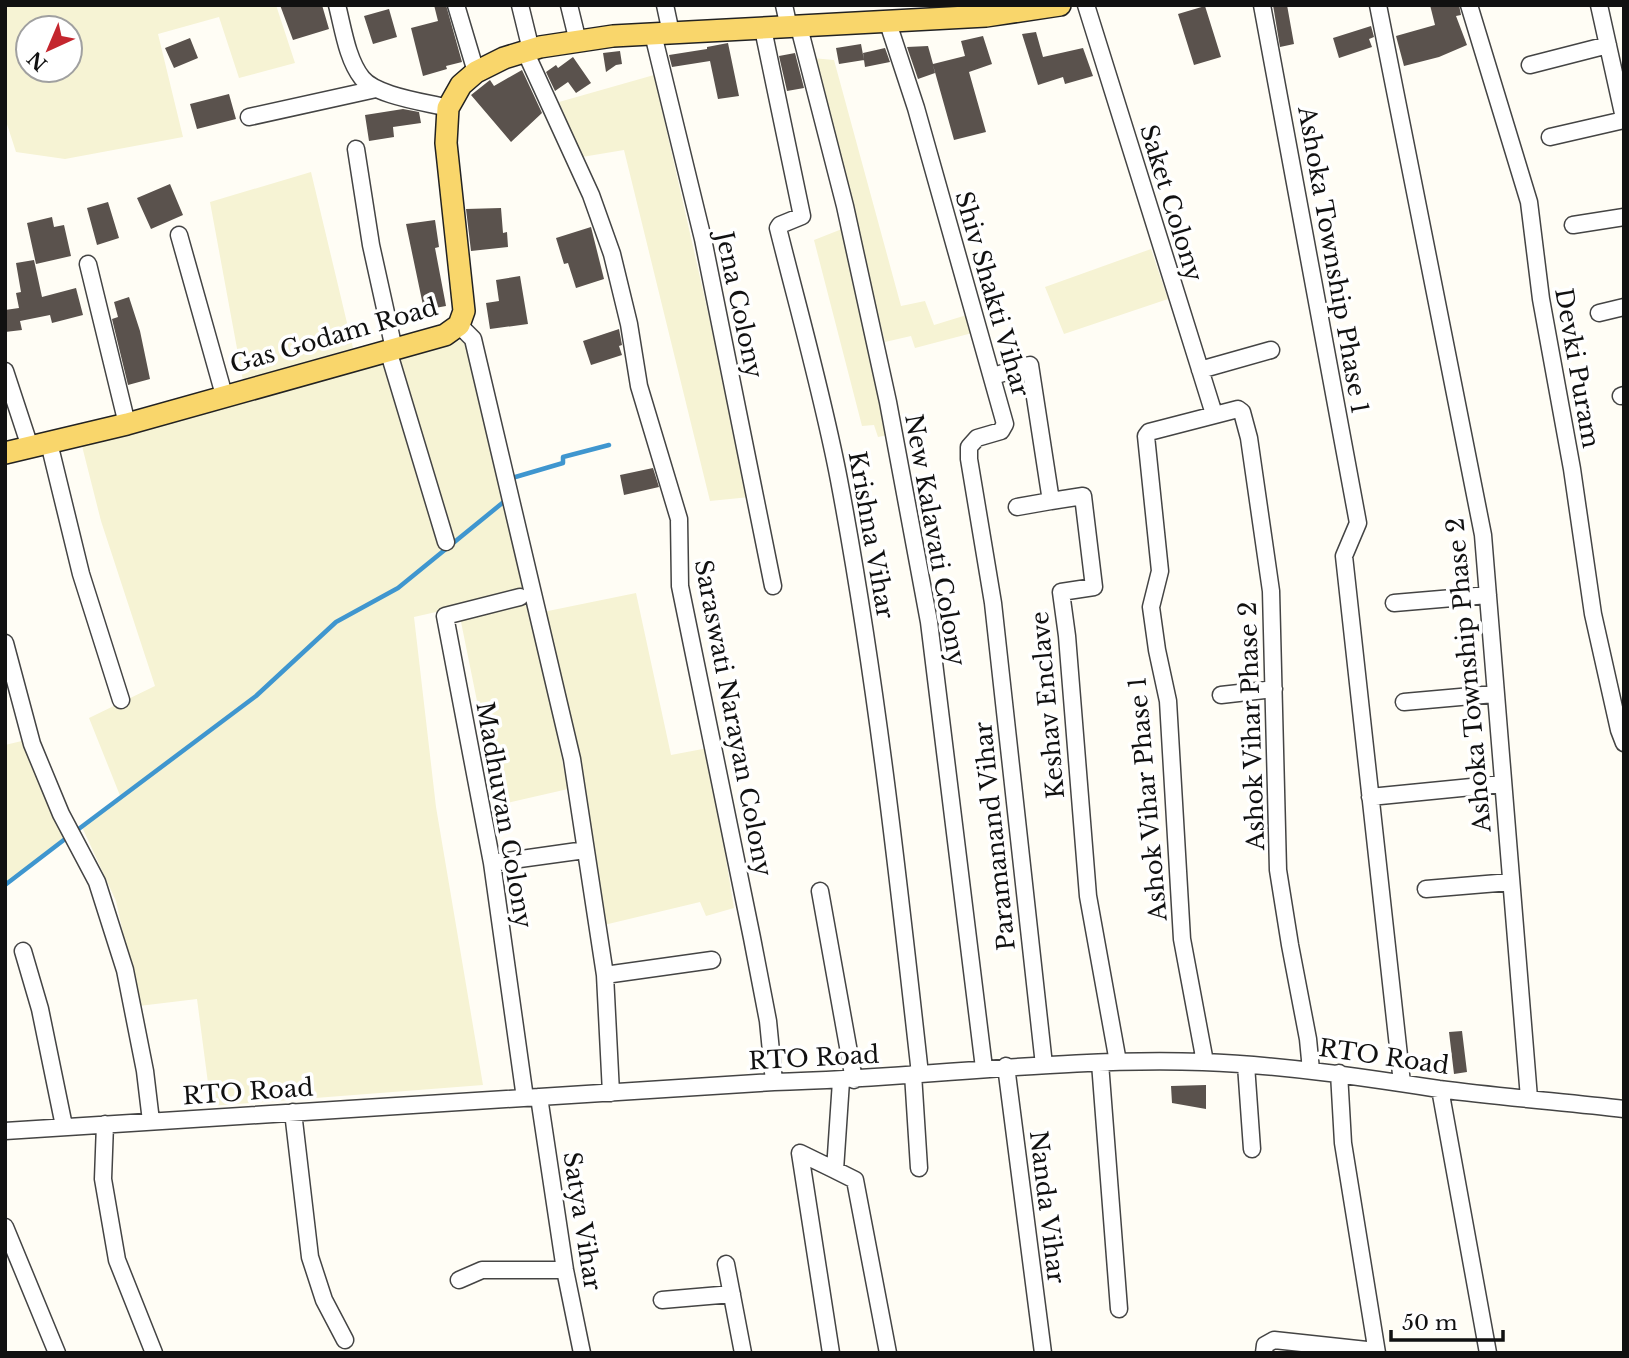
<svg xmlns="http://www.w3.org/2000/svg" width="1629" height="1358" font-family="'Libre Baskerville',serif">
<style>
.farmland{fill:#f6f3d4;fill-rule:evenodd}
.lines{fill:none;stroke-linecap:round;stroke-linejoin:round}
.stream{stroke:#3f96cf;stroke-width:4.5}
.building{fill:#5a524d}
.minor-casing{stroke:#444;stroke-width:19}
.major-casing{stroke:#222;stroke-width:24}
.minor{stroke:#fff;stroke-width:16}
.major{stroke:#f9d66b;stroke-width:21}
.labels{text-anchor:middle;stroke-width:7;stroke-linejoin:round;paint-order:stroke}
.street-label{font-size:24px;fill:#111;stroke:#fff}
</style>
<rect width="100%" height="100%" fill="#fffdf5"/>
<path class="farmland" d="M 5,5 L 276,5 L 295,63 L 239,78 L 219,17 L 158,34 L 183,137 L 65,159 L 16,152 L 5,118 ZM 70,28 L 70,70 L 28,70 L 28,28 Z
M 812,58 L 834,60 L 901,306 L 925,301 L 934,325 L 970,314 L 976,332 L 915,348 L 911,336 L 885,342 Z
M 654,75 L 750,497 L 710,501 L 624,150 L 582,157 L 559,102 Z
M 311,172 L 353,348 L 243,381 L 210,202 Z
M 842,229 L 893,434 L 878,437 L 874,425 L 862,426 L 814,240 Z
M 1151,249 L 1168,299 L 1064,334 L 1045,287 Z
M 461,340 L 469,348 L 528,594 L 568,789 L 498,805 L 458,607 L 414,617 L 436,807 L 483,1085 L 211,1106 L 197,999 L 139,1006 L 116,901 L 82,827 L 121,798 L 89,718 L 155,686 L 101,521 L 82,446 Z
M 636,593 L 671,755 L 708,748 L 734,908 L 706,916 L 700,902 L 604,925 L 543,612 Z
M 26,740 L 45,794 L 65,839 L 5,885 L 5,745 Z"/>
<g class="lines">
<path class="stream" d="M 512,478 L 563,463 L 563,457 L 609,445
M 76,831 L 256,696 L 336,622 L 398,588 L 506,500
M 5,885 L 69,836"/>
</g>
<path class="building" d="M 280,5 L 322,5 L 329,29 L 293,40 Z
M 434,5 L 446,5 L 462,62 L 446,66 L 447,69 L 423,76 L 411,28 L 438,21 Z
M 1273,5 L 1287,5 L 1294,44 L 1280,47 Z
M 1430,5 L 1459,5 L 1461,15 L 1456,16 L 1467,45 L 1439,57 L 1404,66 L 1396,36 L 1435,25 Z
M 1205,6 L 1221,57 L 1194,65 L 1178,14 Z
M 389,9 L 397,37 L 373,44 L 364,16 Z
M 1371,26 L 1374,37 L 1369,39 L 1372,47 L 1339,58 L 1333,38 Z
M 1036,32 L 1043,57 L 1083,48 L 1093,76 L 1065,84 L 1063,77 L 1038,85 L 1022,34 Z
M 983,36 L 992,64 L 969,72 L 986,132 L 954,140 L 933,65 L 935,73 L 918,79 L 907,47 L 928,46 L 933,64 L 965,56 L 961,41 Z
M 190,38 L 198,58 L 174,68 L 165,48 Z
M 728,43 L 739,96 L 718,99 L 710,61 L 672,67 L 669,55 L 707,49 L 707,47 Z
M 861,44 L 864,60 L 839,64 L 836,48 Z
M 885,48 L 890,62 L 865,67 L 863,53 Z
M 620,51 L 622,64 L 616,65 L 606,72 L 603,53 Z
M 795,53 L 804,88 L 787,91 L 779,56 Z
M 573,57 L 591,83 L 576,93 L 568,82 L 555,91 L 546,72 L 556,65 L 558,68 Z
M 522,70 L 542,113 L 511,142 L 471,95 L 490,80 L 494,86 Z
M 229,94 L 236,119 L 197,129 L 190,104 Z
M 403,109 L 419,112 L 421,123 L 393,127 L 394,137 L 369,141 L 365,115 Z
M 170,184 L 183,215 L 151,229 L 137,198 Z
M 108,202 L 119,238 L 97,245 L 87,208 Z
M 501,208 L 503,233 L 507,232 L 508,247 L 471,251 L 466,209 Z
M 52,217 L 54,227 L 64,225 L 71,256 L 36,264 L 27,223 Z
M 435,220 L 439,247 L 435,248 L 446,306 L 424,310 L 406,224 Z
M 591,227 L 604,279 L 576,288 L 568,263 L 564,264 L 556,238 Z
M 34,260 L 42,297 L 76,288 L 83,315 L 52,323 L 50,315 L 20,321 L 22,330 L 5,332 L 5,310 L 19,308 L 16,293 L 21,292 L 16,263 Z
M 520,276 L 528,324 L 490,329 L 486,303 L 499,301 L 496,280 Z
M 129,297 L 140,331 L 150,379 L 128,385 L 112,319 L 118,317 L 114,302 Z
M 619,329 L 622,345 L 619,346 L 622,355 L 591,365 L 583,341 Z
M 653,468 L 659,487 L 624,495 L 620,475 Z
M 1462,1031 L 1467,1072 L 1454,1074 L 1449,1032 Z
M 1206,1085 L 1206,1109 L 1172,1103 L 1171,1086 Z"/>
<g class="lines">
<g class="minor-casing">
<path id="minor" d="M 337,5 C 343,28 347,59 362,78 C 376,96 425,102 448,108
M 456,5 L 476,72
M 520,5 L 531,50
M 569,5 L 578,42
M 665,5 L 671,33
M 784,5 L 789,28
M 1086,5 L 1214,414
M 1262,5 L 1358,523 L 1344,556 L 1402,1083
M 1378,5 L 1483,535 L 1529,1098
M 1469,5 L 1529,202 L 1541,299 L 1572,469 L 1593,614 L 1619,730 L 1624,743
M 1599,5 L 1624,118
M 888,23 L 916,108 L 1005,424 L 1001,431 L 977,438 L 969,447 L 969,459 L 993,603 L 1044,1065
M 799,27 L 845,206 L 888,402 L 929,622 L 984,1068
M 763,29 L 802,216 L 780,225 L 778,228 C 799,312 823,396 839,480 C 876,676 898,876 920,1074
M 653,34 L 703,239 L 773,586
M 525,51 L 591,195 L 612,254 L 629,324 L 639,386 L 679,519 L 680,586 L 752,938 L 768,1021 L 774,1082
M 1530,65 L 1608,45
M 249,117 L 376,89
M 1550,137 L 1624,120
M 356,149 L 371,245 L 394,349
M 1573,225 L 1624,217
M 179,235 L 224,395
M 88,264 L 127,424
M 1599,313 L 1624,307
M 459,325 L 473,339 L 572,759 L 605,975 L 611,1093
M 388,350 L 446,542
M 1200,370 L 1271,350
M 5,371 L 30,447
M 993,376 L 1030,365 L 1051,501 L 1083,496 L 1094,587 L 1061,592 L 1067,636 L 1088,896 L 1118,1062
M 1621,396 L 1624,395
M 49,443 L 81,574 L 121,700
M 1017,507 L 1051,501
M 520,597 L 445,616 L 492,863 L 525,1098
M 1394,603 L 1488,595
M 5,643 L 32,744 L 61,814 L 97,882 L 125,970 L 145,1071 L 151,1121
M 1221,695 L 1274,689
M 1404,702 L 1494,694
M 1370,797 L 1502,784
M 492,863 L 585,850
M 1426,889 L 1510,882
M 820,891 L 854,1080
M 23,951 L 40,1009 L 64,1126
M 605,975 L 712,960
M 1205,1062 L 1182,939 L 1168,701 L 1157,650 L 1151,607 L 1160,571 L 1146,436 L 1149,432 L 1238,409 L 1242,412 L 1249,438 L 1271,591 L 1278,870 L 1290,945 L 1308,1039 L 1311,1070
M 1100,1063 L 1119,1309
M 1246,1065 L 1252,1149
M 1006,1066 L 1043,1353
M 1339,1073 L 1343,1143 L 1377,1353
M 913,1074 L 919,1168
M 841,1081 L 835,1170 L 855,1180 L 888,1353
M 1440,1089 L 1488,1353
M 539,1097 L 565,1270 L 582,1353
M 293,1112 L 310,1257 L 324,1300 L 345,1340
M 105,1124 L 103,1179 L 117,1260 L 154,1353
M 5,1131 L 774,1082 C 917,1079 1059,1057 1203,1062 C 1282,1065 1361,1077 1439,1089 C 1501,1097 1562,1102 1624,1109
M 5,1227 L 57,1353
M 726,1264 L 743,1353
M 459,1280 L 482,1270 L 565,1270
M 662,1300 L 732,1294
M 831,1353 L 800,1153 L 835,1170
M 1264,1353 L 1265,1345 L 1274,1340 L 1376,1351"/>
</g>
<g class="major-casing">
<path id="major" d="M 5,453 L 127,424 L 445,335 L 459,325 L 464,311 L 446,143 L 448,108 L 461,85 L 476,72 L 504,58 L 540,47 L 613,36 L 986,16 L 1060,5"/>
</g>
<use href="#minor" class="minor"/>
<use href="#major" class="major"/>
</g>
<g class="labels">
<g class="street-label">
<text transform="translate(1171 203) rotate(73)" y="8">Saket Colony</text>
<text transform="translate(1333 260) rotate(80)" y="8">Ashoka Township Phase 1</text>
<text transform="translate(992 294) rotate(74)" y="8">Shiv Shakti Vihar</text>
<text transform="translate(739 305) rotate(78)" y="8">Jena Colony</text>
<text transform="translate(334 336) rotate(-16)" y="8">Gas Godam Road</text>
<text transform="translate(1577 368) rotate(80)" y="8">Devki Puram</text>
<text transform="translate(871 535) rotate(80)" y="8">Krishna Vihar</text>
<text transform="translate(935 540) rotate(80)" y="8">New Kalavati Colony</text>
<text transform="translate(1469 675) rotate(-95)" y="8">Ashoka Township Phase 2</text>
<text transform="translate(1048 705) rotate(-95)" y="8">Keshav Enclave</text>
<text transform="translate(733 718) rotate(79)" y="8">Saraswati Narayan Colony</text>
<text transform="translate(1252 726) rotate(-92)" y="8">Ashok Vihar Phase 2</text>
<text transform="translate(1148 799) rotate(-95)" y="8">Ashok Vihar Phase 1</text>
<text transform="translate(504 815) rotate(80)" y="8">Madhuvan Colony</text>
<text transform="translate(995 836) rotate(-96)" y="8">Paramanand Vihar</text>
<text transform="translate(1384 1057) rotate(8)" y="8">RTO Road</text>
<text transform="translate(814 1058) rotate(-3)" y="8">RTO Road</text>
<text transform="translate(248 1092) rotate(-4)" y="8">RTO Road</text>
<text transform="translate(1047 1207) rotate(83)" y="8">Nanda Vihar</text>
<text transform="translate(582 1221) rotate(81)" y="8">Satya Vihar</text>
</g>
</g>
<rect width="1629" height="1358" fill="none" stroke="#111111" stroke-width="14"/>
<g transform="translate(49 49) rotate(224)"><circle r="33" fill="#ffffff" stroke="#a0a0a0" stroke-width="2"/>
<path d="M0-5L12 26L0 18L-12 26Z" fill="#c4262e"/>
<text y="-10" font-size="19" font-weight="bold" text-anchor="middle" fill="#111111">N</text>
</g>
<path d="M1391 1330v10h112v-10" fill="none" stroke="#111111" stroke-width="3.5"/>
<text x="1402" y="1330" font-size="21" fill="#111111" stroke="#ffffff" stroke-width="5" paint-order="stroke">50 m</text>
</svg>
